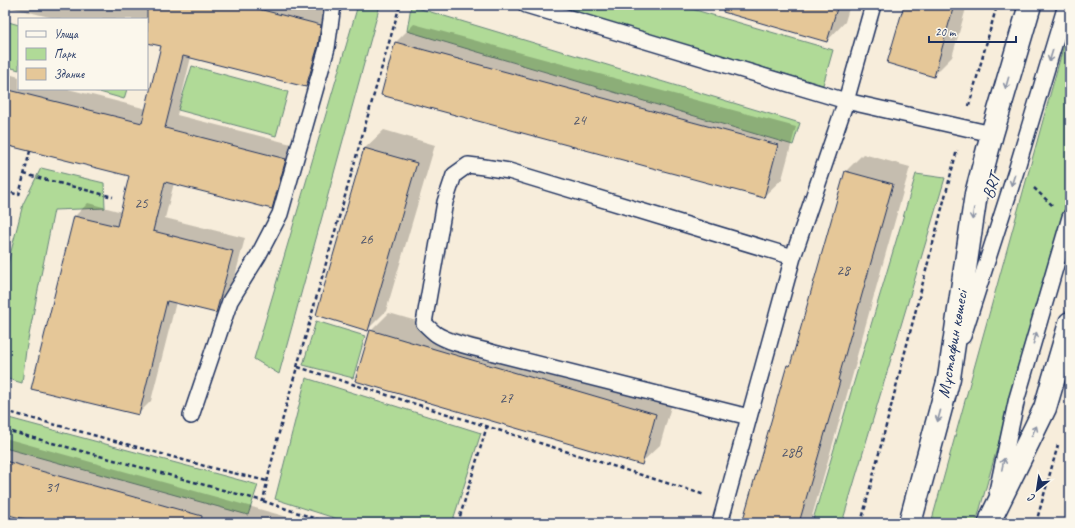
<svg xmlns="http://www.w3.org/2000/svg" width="1075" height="528" font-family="Caveat,sans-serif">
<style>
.green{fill:#b0da97;stroke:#66847a}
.shadow{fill:#0003}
.building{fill:#e5c798;stroke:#1b2f5e}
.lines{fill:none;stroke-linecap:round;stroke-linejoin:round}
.service-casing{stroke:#1b2f5e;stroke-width:18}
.tertiary-casing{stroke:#1b2f5e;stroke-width:25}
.path{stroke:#1b2f5e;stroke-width:2.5;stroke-dasharray:4 3;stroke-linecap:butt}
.service{stroke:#fbf7ec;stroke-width:15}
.tertiary{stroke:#fbf7ec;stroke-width:22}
.oneway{stroke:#8b93a5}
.labels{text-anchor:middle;stroke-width:4;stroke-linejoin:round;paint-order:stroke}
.number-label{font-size:15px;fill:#4e556c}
.street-label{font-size:17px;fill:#1b2f5e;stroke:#fbf7ec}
</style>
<rect width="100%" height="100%" fill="#f7eddb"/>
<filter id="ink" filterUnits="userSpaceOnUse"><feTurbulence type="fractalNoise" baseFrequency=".025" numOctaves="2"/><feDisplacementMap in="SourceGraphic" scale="8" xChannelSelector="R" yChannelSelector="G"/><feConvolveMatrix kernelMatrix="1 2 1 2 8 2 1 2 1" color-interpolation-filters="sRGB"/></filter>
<g filter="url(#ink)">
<path class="green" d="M 358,5 L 380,5 L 279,374 L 254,359 Z
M 550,5 L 678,5 L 833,50 L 823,85 Z
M 411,6 L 800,123 L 793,145 L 407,31 Z
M 5,21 L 19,25 L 19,70 L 5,66 Z
M 1070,23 L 1070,189 L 976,523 L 931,523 Z
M 192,66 L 288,92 L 276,136 L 178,110 Z
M 89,89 L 127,89 L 124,99 Z
M 41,168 L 104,183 L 105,208 L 54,210 L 26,350 L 22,383 L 5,378 L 5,275 L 23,204 Z
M 916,174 L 945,178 L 842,523 L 812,523 Z
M 316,321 L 365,336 L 353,378 L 303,365 Z
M 306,378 L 481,433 L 452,523 L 350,523 L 275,499 Z
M 5,417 L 258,485 L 248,515 L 5,448 Z"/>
<path class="shadow" d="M 5,5 L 307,5 L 334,12 L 319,73 L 306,86 L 191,57 L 177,115 L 299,146 L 285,195 L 272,208 L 174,183 L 165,218 L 245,238 L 229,299 L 216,312 L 176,302 L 151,401 L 138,414 L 75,216 L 88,203 L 122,212 L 130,175 L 5,144 L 5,73 L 19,77 L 19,89 L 68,89 L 147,109 L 162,45 L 147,42 L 147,19 L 57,19 L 5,6 Z
M 704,5 L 850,5 L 845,22 L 827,41 Z
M 905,5 L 967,5 L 952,57 L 933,76 Z
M 414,24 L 796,127 L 782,179 L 763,197 L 382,94 L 396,42 Z
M 384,130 L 435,145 L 386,311 L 368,329 L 365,148 Z
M 863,154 L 910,167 L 855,363 L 856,363 L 810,523 L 740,523 L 744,519 L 788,366 L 792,362 L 846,171 Z
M 389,313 L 674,396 L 660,445 L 641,463 L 371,331 Z
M 5,438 L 309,523 L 42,523 L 5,512 Z"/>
<path class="building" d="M 147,5 L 243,5 L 321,25 L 318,46 L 306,87 L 183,56 L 165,128 L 286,159 L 272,209 L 165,182 L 153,231 L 233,251 L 216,313 L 167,301 L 139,415 L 31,389 L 74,216 L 117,226 L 129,176 L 5,145 L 5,89 L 142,123 L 161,46 L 147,43 Z
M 724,5 L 838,5 L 827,42 L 723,12 Z
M 904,5 L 954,5 L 934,77 L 887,63 Z
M 395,42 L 778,145 L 764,198 L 381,95 Z
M 364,148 L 417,163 L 368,331 L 316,315 Z
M 845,171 L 893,184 L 838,380 L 840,381 L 799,523 L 742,523 L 787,365 L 790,366 Z
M 370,330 L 656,414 L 642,465 L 355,381 Z
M 5,461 L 202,516 L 201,523 L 39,523 L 5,514 Z"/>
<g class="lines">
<g class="service-casing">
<path id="service" d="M 526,5 L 846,101 L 992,134
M 963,336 L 1016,171 L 1066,5
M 191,416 L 230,301 L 258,256 L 280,214 L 327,48 L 333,5
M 749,417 L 494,353 C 477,348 451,344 436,334 C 432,331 428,327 424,323 L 445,202 L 454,175 L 468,165 L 484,167 L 509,171 L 793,257
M 997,491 L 1017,398 L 1070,217
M 720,523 L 793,257 L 846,101 L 873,5"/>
</g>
<g class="tertiary-casing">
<path id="tertiary" d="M 910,523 L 949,378 L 976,194 L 992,134 L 1030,5
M 990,523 L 992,516 L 1045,408 L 1070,323"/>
</g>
<path class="path" d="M 969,106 L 997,5
M 24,174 L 113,197
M 1034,188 L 1052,205
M 5,191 L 19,195 L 30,151
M 298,367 L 705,495
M 5,411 L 137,447 L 212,468 L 267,481
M 5,430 L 263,501 C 276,437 295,376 312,313 C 341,210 370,107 400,5
M 263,501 L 328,523
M 458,523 L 487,426
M 861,523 L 957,150
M 1036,523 L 1058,445"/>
<use href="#service" class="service"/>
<use href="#tertiary" class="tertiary"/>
</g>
<defs><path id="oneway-shaft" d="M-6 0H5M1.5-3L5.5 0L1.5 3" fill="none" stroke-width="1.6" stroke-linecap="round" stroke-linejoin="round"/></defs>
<g class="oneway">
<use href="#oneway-shaft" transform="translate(1051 56) rotate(107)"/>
<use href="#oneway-shaft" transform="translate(1007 83) rotate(106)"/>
<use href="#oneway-shaft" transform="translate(1013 180) rotate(108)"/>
<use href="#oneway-shaft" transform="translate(973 214) rotate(98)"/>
<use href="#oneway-shaft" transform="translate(1035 338) rotate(-74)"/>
<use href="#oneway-shaft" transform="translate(939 416) rotate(105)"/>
<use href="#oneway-shaft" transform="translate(1034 431) rotate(-64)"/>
<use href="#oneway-shaft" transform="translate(1003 464) rotate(-78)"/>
</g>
</g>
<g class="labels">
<g class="number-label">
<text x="579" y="125">24</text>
<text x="141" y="208">25</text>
<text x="366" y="244">26</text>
<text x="843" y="275">28</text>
<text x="506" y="403">27</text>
<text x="791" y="457">28В</text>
<text x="52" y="492">31</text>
</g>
<g class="street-label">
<text transform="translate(991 186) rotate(-72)" y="6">BRT</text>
<text transform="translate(952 344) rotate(-80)" y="6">Мұстафин көшесі</text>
</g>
</g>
<rect width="1075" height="528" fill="none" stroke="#fbf7ec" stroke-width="20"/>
<rect x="10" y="10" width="1055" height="508" fill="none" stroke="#1b2f5e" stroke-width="1.5" filter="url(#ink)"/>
<rect x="18" y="18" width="130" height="72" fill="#fbf7ec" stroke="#a1a7b3"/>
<rect x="26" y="31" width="20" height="6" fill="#fbf7ec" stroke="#a1a7b3"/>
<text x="54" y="38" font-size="12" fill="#1b2f5e">Улица</text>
<rect x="26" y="48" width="20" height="12" fill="#b0da97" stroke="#a1a7b3"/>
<text x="54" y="58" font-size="12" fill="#1b2f5e">Парк</text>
<rect x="26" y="68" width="20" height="12" fill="#e5c798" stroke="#a1a7b3"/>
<text x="54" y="78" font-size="12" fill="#1b2f5e">Здание</text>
<g transform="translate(1037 490) rotate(210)" stroke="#fbf7ec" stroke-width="3" paint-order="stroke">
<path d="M0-3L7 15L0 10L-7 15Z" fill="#1b2f5e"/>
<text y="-6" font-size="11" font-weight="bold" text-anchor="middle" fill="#1b2f5e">С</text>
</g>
<path d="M929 36v6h87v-6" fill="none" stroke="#1b2f5e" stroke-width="2"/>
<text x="935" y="36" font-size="12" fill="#1b2f5e" stroke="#fbf7ec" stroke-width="3" paint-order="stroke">20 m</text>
</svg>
